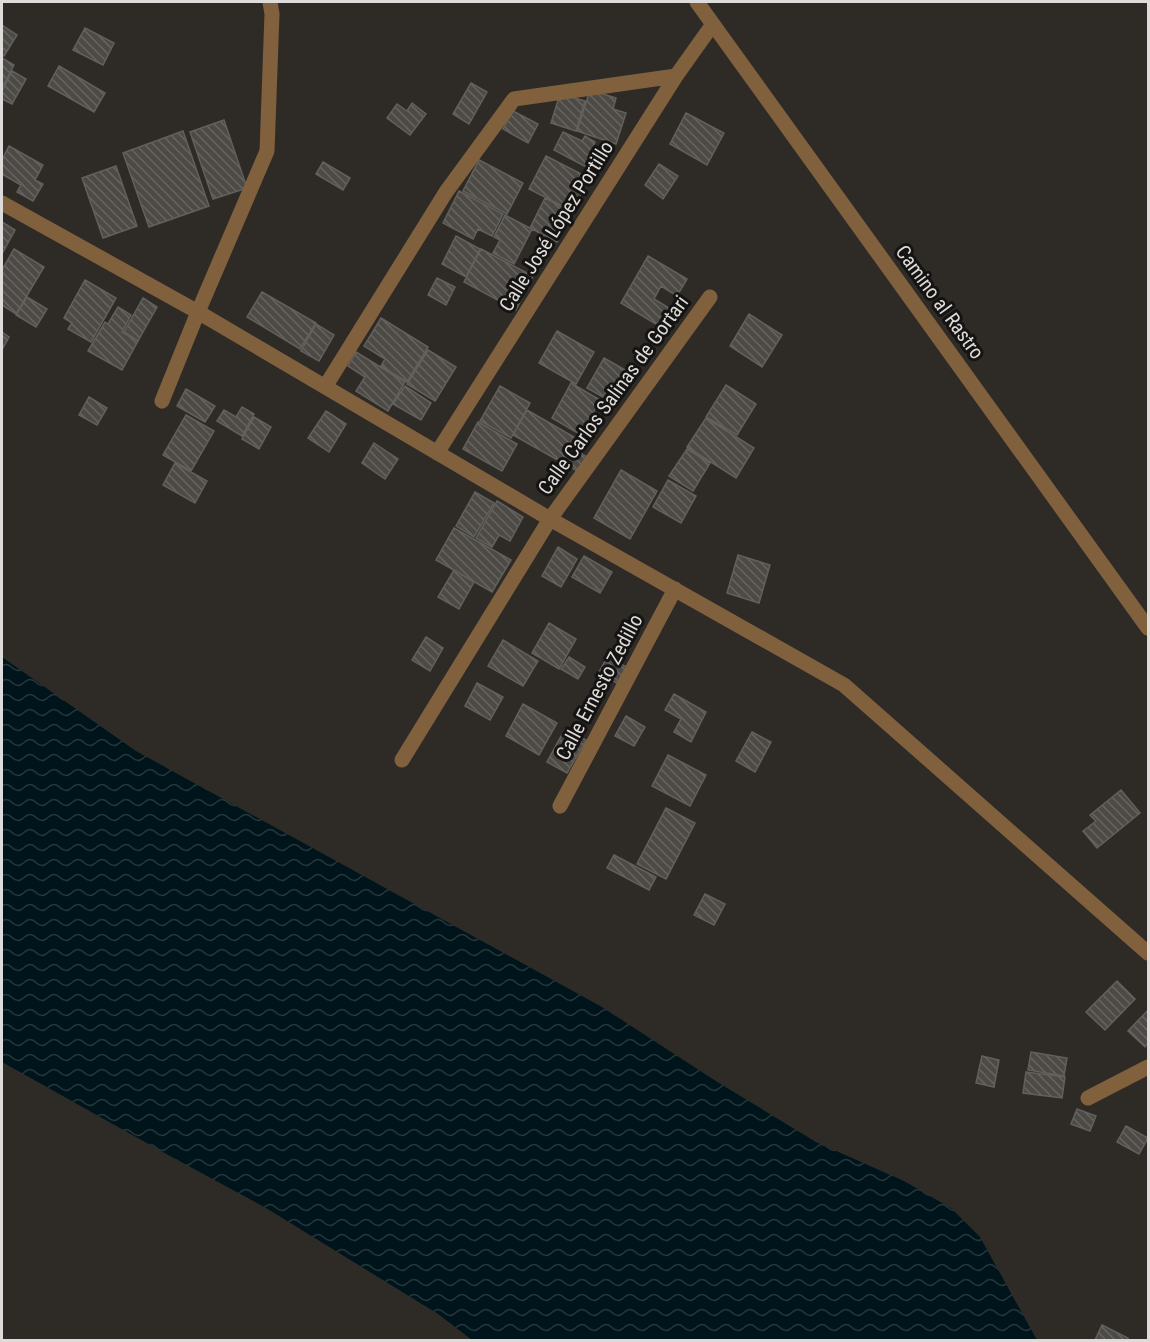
<svg xmlns="http://www.w3.org/2000/svg" width="1150" height="1342" font-family="'Roboto Condensed',sans-serif">
<style>
.water{fill:url(#water-waves)}
.building{fill:url(#building-back-hatch);stroke:#62605c;stroke-width:1.5}
.lines{fill:none;stroke-linecap:round;stroke-linejoin:round}
.street{stroke:#81613d;stroke-width:15}
.labels{text-anchor:middle;stroke-width:6;stroke-linejoin:round;paint-order:stroke}
.street-label{font-size:20px;fill:#dedcda;stroke:#151412}
</style>
<defs>
<pattern id="water-waves" width="16" height="10" patternUnits="userSpaceOnUse" patternTransform="scale(1.5)"><rect width="16" height="10" fill="#00151b"/><path d="M0 5q4-4 8 0t8 0" fill="none" stroke="#25363c"/></pattern>
<pattern id="building-back-hatch" width="6" height="6" patternUnits="userSpaceOnUse" patternTransform="scale(1.5)"><rect width="6" height="6" fill="#4d4a46"/><path d="M-1 5l2 2M0 0l6 6M5-1l2 2" fill="none" stroke="#666460"/></pattern>
</defs>
<rect width="100%" height="100%" fill="#2e2b27"/>
<path class="water" d="M 2,657 L 136,751 L 602,1007 L 719,1083 L 816,1142 L 904,1181 L 951,1208 L 980,1237 L 1037,1340 L 472,1340 L 438,1314 L 266,1208 L 168,1155 L 2,1062 Z"/>
<path class="building" d="M 2,25 L 17,35 L 4,56 L 2,55 Z
M 85,28 L 114,43 L 103,65 L 73,50 Z
M 2,58 L 14,65 L 2,88 Z
M 59,66 L 105,93 L 94,112 L 48,86 Z
M 12,71 L 26,79 L 12,104 L 2,99 L 2,91 Z
M 471,83 L 487,92 L 469,124 L 453,114 Z
M 590,90 L 616,98 L 613,109 L 626,113 L 616,144 L 577,131 Z
M 560,94 L 585,101 L 576,131 L 551,123 Z
M 412,103 L 426,114 L 410,135 L 387,118 L 397,104 L 407,111 Z
M 513,111 L 538,124 L 528,143 L 503,129 Z
M 686,113 L 724,133 L 707,165 L 670,144 Z
M 224,120 L 247,188 L 213,199 L 190,132 Z
M 183,131 L 209,206 L 149,227 L 123,153 Z
M 563,132 L 582,141 L 585,136 L 595,142 L 593,147 L 598,150 L 588,168 L 554,150 Z
M 9,146 L 43,165 L 35,180 L 43,184 L 33,201 L 17,192 L 21,185 L 2,174 L 2,160 Z
M 546,156 L 589,178 L 572,211 L 529,189 Z
M 479,160 L 523,183 L 507,214 L 463,191 Z
M 323,162 L 350,178 L 343,190 L 316,174 Z
M 659,164 L 678,176 L 663,199 L 645,185 Z
M 116,166 L 137,226 L 103,238 L 82,178 Z
M 459,191 L 503,214 L 492,236 L 478,229 L 473,239 L 443,223 Z
M 545,198 L 572,212 L 557,242 L 530,228 Z
M 505,215 L 532,229 L 514,264 L 493,253 L 500,240 L 494,237 Z
M 2,222 L 15,230 L 2,254 Z
M 456,236 L 480,249 L 466,277 L 442,264 Z
M 14,249 L 44,267 L 16,314 L 2,305 L 2,270 Z
M 481,249 L 533,276 L 516,310 L 464,282 Z
M 648,256 L 687,279 L 677,296 L 661,286 L 654,299 L 669,308 L 659,326 L 621,303 Z
M 437,278 L 455,287 L 446,305 L 428,295 Z
M 85,280 L 116,298 L 91,342 L 68,329 L 72,323 L 64,318 Z
M 262,292 L 316,323 L 300,349 L 247,317 Z
M 27,297 L 47,309 L 36,327 L 16,315 Z
M 143,298 L 157,307 L 138,341 L 124,332 Z
M 118,307 L 131,315 L 122,332 L 138,341 L 122,370 L 88,351 L 105,322 L 108,324 Z
M 749,314 L 782,335 L 762,367 L 730,346 Z
M 381,318 L 428,347 L 407,382 L 381,366 L 385,359 L 364,346 Z
M 316,324 L 334,335 L 319,361 L 301,351 Z
M 557,331 L 594,352 L 576,384 L 539,363 Z
M 2,332 L 9,337 L 2,350 Z
M 428,350 L 456,367 L 435,401 L 407,384 Z
M 356,352 L 405,382 L 388,411 L 356,391 L 365,377 L 348,366 Z
M 604,358 L 634,375 L 626,391 L 612,383 L 603,397 L 587,388 Z
M 571,383 L 600,400 L 581,435 L 552,418 Z
M 726,385 L 756,404 L 737,435 L 706,417 Z
M 405,386 L 431,403 L 421,420 L 393,404 Z
M 500,386 L 530,403 L 511,438 L 480,421 Z
M 186,389 L 215,406 L 205,422 L 177,406 Z
M 89,397 L 107,408 L 97,425 L 79,415 Z
M 242,407 L 254,414 L 242,436 L 217,421 L 224,410 L 236,417 Z
M 527,410 L 574,437 L 569,446 L 587,457 L 579,472 L 513,435 Z
M 326,411 L 346,424 L 329,452 L 308,438 Z
M 186,415 L 214,431 L 191,471 L 163,455 Z
M 254,417 L 271,427 L 259,449 L 242,439 Z
M 706,418 L 754,448 L 736,478 L 687,447 Z
M 478,422 L 517,444 L 502,471 L 463,449 Z
M 374,443 L 398,459 L 385,479 L 362,463 Z
M 687,449 L 710,463 L 693,491 L 669,476 Z
M 175,463 L 207,481 L 195,503 L 163,485 Z
M 621,470 L 657,491 L 630,539 L 594,518 Z
M 668,480 L 696,496 L 681,523 L 653,507 Z
M 475,492 L 494,503 L 474,537 L 456,526 Z
M 497,501 L 523,517 L 510,541 L 499,535 L 492,547 L 476,538 Z
M 454,528 L 511,560 L 492,592 L 436,560 Z
M 558,547 L 577,559 L 561,587 L 542,576 Z
M 738,555 L 770,565 L 759,603 L 727,593 Z
M 584,556 L 612,572 L 600,593 L 572,577 Z
M 454,570 L 474,582 L 459,609 L 438,597 Z
M 549,623 L 576,639 L 559,669 L 532,653 Z
M 426,637 L 443,648 L 430,671 L 412,660 Z
M 503,640 L 538,661 L 523,686 L 488,666 Z
M 608,656 L 628,668 L 618,684 L 599,672 Z
M 569,657 L 585,667 L 578,679 L 561,669 Z
M 477,683 L 503,697 L 490,720 L 465,706 Z
M 674,694 L 706,712 L 691,742 L 674,732 L 681,719 L 665,710 Z
M 523,704 L 557,723 L 539,755 L 506,736 Z
M 626,716 L 645,727 L 634,746 L 615,736 Z
M 565,729 L 586,740 L 567,773 L 547,762 Z
M 752,732 L 771,742 L 755,772 L 736,761 Z
M 668,755 L 706,775 L 690,806 L 652,786 Z
M 1121,790 L 1140,813 L 1097,848 L 1083,831 L 1096,821 L 1090,815 Z
M 666,808 L 695,823 L 666,879 L 637,864 Z
M 614,855 L 656,877 L 649,890 L 607,868 Z
M 705,894 L 725,904 L 714,925 L 694,915 Z
M 1117,981 L 1135,999 L 1105,1030 L 1086,1012 Z
M 1148,1010 L 1148,1043 L 1145,1047 L 1128,1031 Z
M 1031,1052 L 1067,1058 L 1064,1076 L 1028,1070 Z
M 982,1056 L 999,1060 L 994,1087 L 976,1083 Z
M 1026,1072 L 1065,1077 L 1062,1098 L 1023,1093 Z
M 1077,1109 L 1096,1116 L 1090,1131 L 1071,1124 Z
M 1126,1126 L 1148,1138 L 1139,1154 L 1117,1142 Z
M 1102,1325 L 1128,1338 L 1127,1340 L 1095,1340 Z"/>
<g class="lines">
<path class="street" d="M 697,2 L 1148,628
M 2,203 L 198,312 L 550,519 L 844,685 L 1148,953
M 325,387 L 446,192 L 514,99 L 676,76
M 162,401 L 198,312 L 267,151 L 272,14 L 270,2
M 437,453 L 676,76 L 713,24
M 402,760 L 550,519 L 710,297
M 560,806 L 675,589
M 1088,1098 L 1148,1067"/>
</g>
<g class="labels">
<g class="street-label">
<text transform="translate(556 226) rotate(-58)" y="7">Calle José López Portillo</text>
<text transform="translate(940 302) rotate(54)" y="7">Camino al Rastro</text>
<text transform="translate(613 395) rotate(-54)" y="7">Calle Carlos Salinas de Gortari</text>
<text transform="translate(599 687) rotate(-62)" y="7">Calle Ernesto Zedillo</text>
</g>
</g>
<rect width="1150" height="1342" fill="none" stroke="#dedcda" stroke-width="6"/>
</svg>
